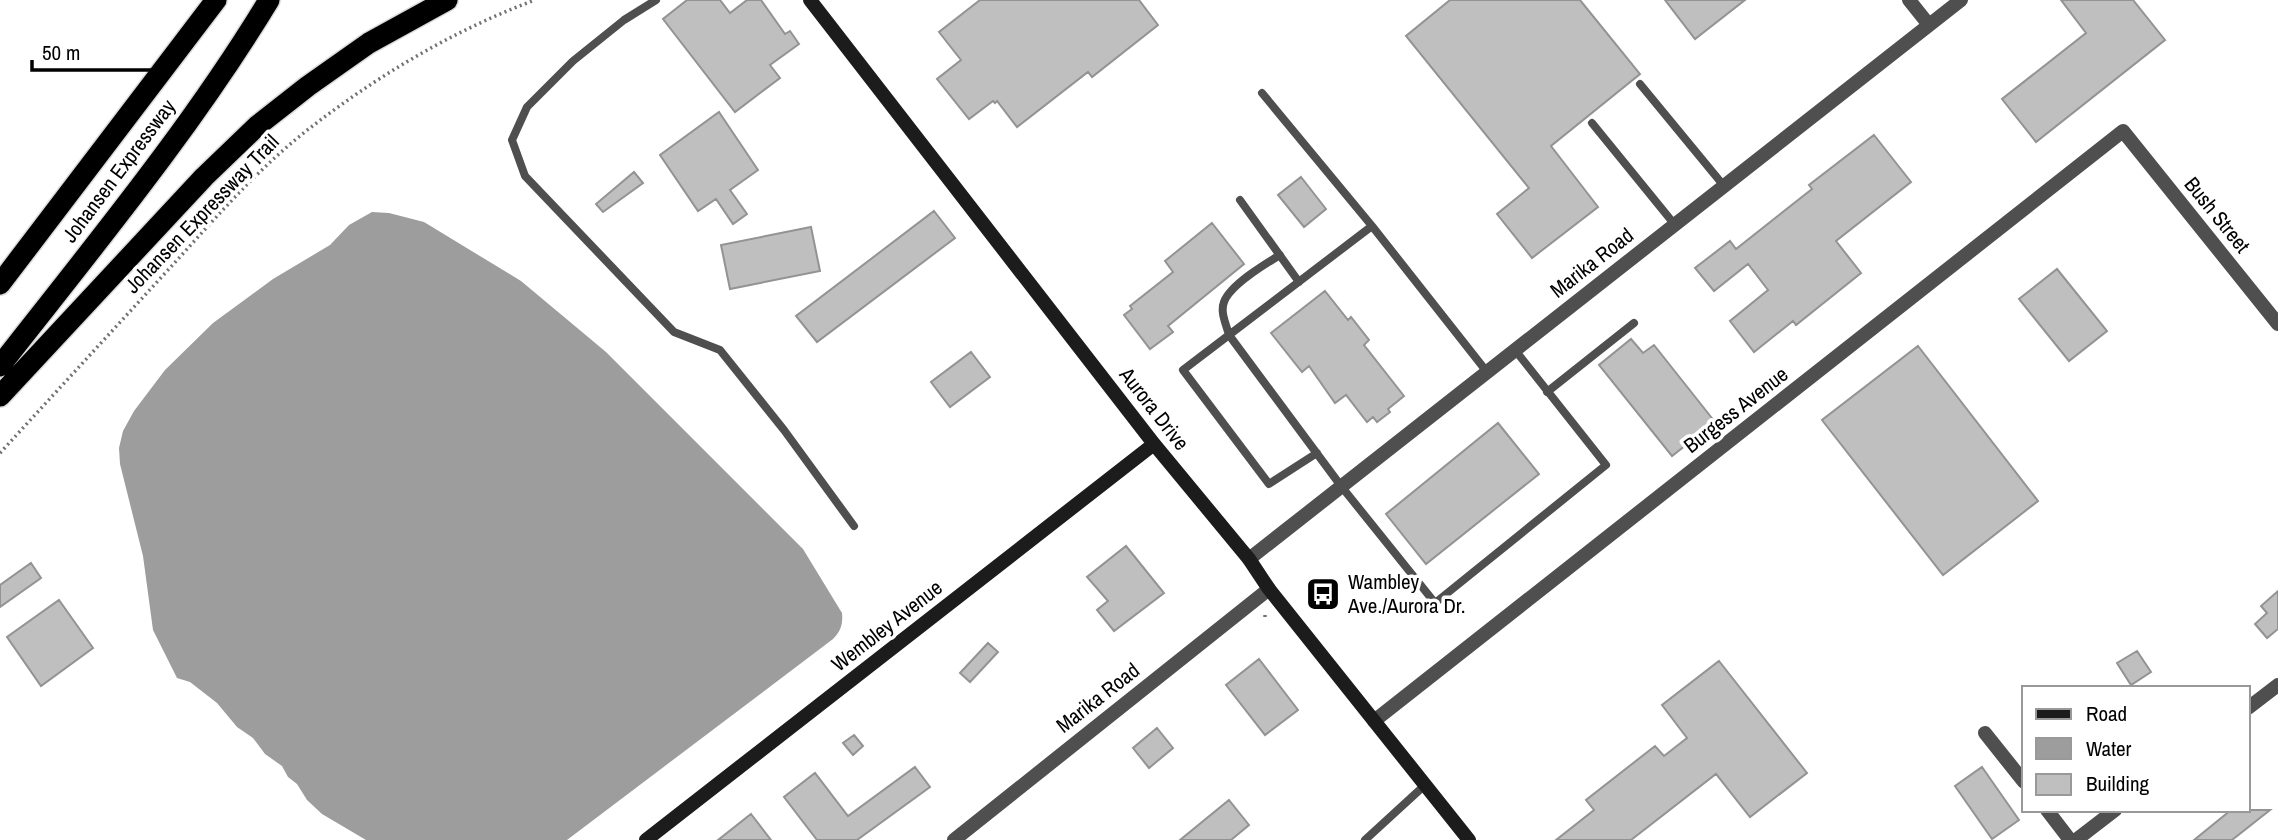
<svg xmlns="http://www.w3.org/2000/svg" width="2278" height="840" font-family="'Archivo Narrow',sans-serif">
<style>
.water{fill:#9d9d9d}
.building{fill:#bfbfbf;stroke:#939393;stroke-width:2}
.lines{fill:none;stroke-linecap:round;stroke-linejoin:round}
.highway-casing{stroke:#dbdbdb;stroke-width:24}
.path{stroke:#717171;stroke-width:3.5;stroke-dasharray:2 3.5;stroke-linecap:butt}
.lane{stroke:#4f4f4f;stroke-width:8}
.street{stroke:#4f4f4f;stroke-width:14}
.secondary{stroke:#1c1c1c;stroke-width:14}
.highway{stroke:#000;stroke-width:21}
.labels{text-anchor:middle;stroke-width:7;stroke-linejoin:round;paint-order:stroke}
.street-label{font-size:21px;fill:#000;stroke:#fff}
.poi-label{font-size:21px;fill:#000;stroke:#fff;text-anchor:start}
</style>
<rect width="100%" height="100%" fill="#fff"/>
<path class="water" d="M 372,212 L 389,213 L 424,222 L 521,281 L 606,352 L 803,549 L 842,613 C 843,624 841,631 833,639 L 567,840 L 366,840 L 322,814 L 307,800 L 297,784 L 288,777 L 282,766 L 265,754 L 253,738 L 237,727 L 217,703 L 190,682 L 177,678 L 153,630 L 143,556 L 120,464 L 119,448 L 123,431 L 134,411 L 165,370 L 213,323 L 273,279 L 330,245 L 349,225 Z"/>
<path class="building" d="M 687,0 L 720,0 L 730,13 L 747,0 L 761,0 L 785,34 L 790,31 L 799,44 L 770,65 L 780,78 L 735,112 L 663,19 Z
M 980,0 L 1139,0 L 1158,25 L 1092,77 L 1088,72 L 1017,127 L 997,101 L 995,103 L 993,101 L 969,119 L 937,79 L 961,60 L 939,32 Z
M 1450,0 L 1580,0 L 1640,74 L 1551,146 L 1598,207 L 1532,258 L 1497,214 L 1529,188 L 1406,36 Z
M 1665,0 L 1745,0 L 1695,39 Z
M 2061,0 L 2133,0 L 2165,40 L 2036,142 L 2002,99 L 2086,33 Z
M 719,112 L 758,170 L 730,190 L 747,214 L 733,224 L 716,199 L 698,211 L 660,155 Z
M 1874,135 L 1911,182 L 1836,241 L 1861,273 L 1796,325 L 1793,321 L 1754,352 L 1730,321 L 1768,290 L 1748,264 L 1714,291 L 1695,268 L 1730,241 L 1736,249 L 1812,189 L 1809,185 Z
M 634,172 L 643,183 L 603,212 L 596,204 Z
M 1301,177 L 1326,209 L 1304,227 L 1278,195 Z
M 934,211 L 955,238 L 817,342 L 796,316 Z
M 1212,223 L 1244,264 L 1168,326 L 1173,332 L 1150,349 L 1124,315 L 1132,309 L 1130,306 L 1173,272 L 1165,261 Z
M 811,227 L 820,271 L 730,289 L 721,245 Z
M 2057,269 L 2107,331 L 2069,361 L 2019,299 Z
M 1325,291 L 1348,320 L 1351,317 L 1369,340 L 1364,345 L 1404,396 L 1388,409 L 1390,412 L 1377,422 L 1373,417 L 1367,422 L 1346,395 L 1335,403 L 1309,366 L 1302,372 L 1271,333 Z
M 1631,339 L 1643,353 L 1654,345 L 1715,422 L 1672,456 L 1599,365 Z
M 1918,346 L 2038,501 L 1943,575 L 1822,420 Z
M 971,352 L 990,377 L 950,407 L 931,382 Z
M 1498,423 L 1539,474 L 1426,564 L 1386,514 Z
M 1126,546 L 1164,593 L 1114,631 L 1097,610 L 1108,601 L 1087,577 Z
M 31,563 L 41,578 L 0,607 L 0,585 Z
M 2278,591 L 2278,629 L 2267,638 L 2255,624 L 2267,613 L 2261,606 Z
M 59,600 L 93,648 L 41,686 L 7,637 Z
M 988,643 L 998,652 L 970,682 L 960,673 Z
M 2137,651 L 2151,672 L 2131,685 L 2117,663 Z
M 1259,659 L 1298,710 L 1265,735 L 1226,685 Z
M 1719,661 L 1807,773 L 1750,817 L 1716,774 L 1631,840 L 1556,840 L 1594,810 L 1586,800 L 1655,746 L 1664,756 L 1687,738 L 1662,705 Z
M 1157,728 L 1173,748 L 1149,768 L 1133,748 Z
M 854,735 L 863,746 L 853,755 L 843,743 Z
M 915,767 L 930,787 L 857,840 L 817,840 L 784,797 L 815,773 L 848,816 Z
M 1982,767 L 2019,820 L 1992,839 L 1955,786 Z
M 1229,800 L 1249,825 L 1231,840 L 1180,840 Z
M 2231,810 L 2270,810 L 2232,840 L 2194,840 Z
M 751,814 L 771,840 L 718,840 Z"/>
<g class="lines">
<g class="highway-casing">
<path id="highway" d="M 0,284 L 216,0
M 0,366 C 92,248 191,129 269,0
M 0,396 L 204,177 L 257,126 L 308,86 L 369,43 L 447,0"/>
</g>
<path class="path" d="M 0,453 C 56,392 112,331 168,270 C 213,221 257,169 310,128 C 377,76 454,30 535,0
M 1265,615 L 1265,618"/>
<path class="lane" d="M 656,0 L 624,20 L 573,61 L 527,107 L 512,140 L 525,176 L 674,332 L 720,350 L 784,430 L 854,526
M 1640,84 L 1724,186
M 1262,93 L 1372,226 L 1229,335 L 1341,486 L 1435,603 L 1606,465 L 1515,350
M 1592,123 L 1675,225
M 1240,200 L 1299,282
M 1372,226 L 1487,372
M 1280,255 C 1265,264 1230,285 1224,302 C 1220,312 1226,324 1229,335 L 1183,370 L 1269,484 L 1317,453
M 1547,392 L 1634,323
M 1365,840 L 1425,785"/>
<path class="street" d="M 1909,0 L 1929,25
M 1249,559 L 1961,0
M 2248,708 L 2278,685
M 1374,721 L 2123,131 L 2278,324
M 1985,733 L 2024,782
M 2047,810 L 2070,840
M 954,840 L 1269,589
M 2076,840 L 2115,810"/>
<path class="secondary" d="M 810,0 L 1154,444 L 1249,559 L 1269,589 L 1469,840
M 646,840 L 1154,444"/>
<use href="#highway" class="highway"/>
</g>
<defs>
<g id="bus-square" transform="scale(1.75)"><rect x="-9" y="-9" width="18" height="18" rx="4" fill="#000" stroke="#fff"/><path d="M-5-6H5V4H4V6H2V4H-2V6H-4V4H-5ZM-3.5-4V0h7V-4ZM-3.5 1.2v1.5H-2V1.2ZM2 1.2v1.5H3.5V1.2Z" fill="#fff"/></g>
</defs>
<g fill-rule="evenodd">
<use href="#bus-square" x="1323" y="594"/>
</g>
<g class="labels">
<g class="street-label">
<text transform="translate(119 171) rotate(-53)" y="7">Johansen Expressway</text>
<text transform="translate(202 214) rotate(-46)" y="7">Johansen Expressway Trail</text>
<text transform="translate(2217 215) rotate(51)" y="7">Bush Street</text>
<text transform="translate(1592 263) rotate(-38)" y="7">Marika Road</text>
<text transform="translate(1154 409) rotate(52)" y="7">Aurora Drive</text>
<text transform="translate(1736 410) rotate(-38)" y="7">Burgess Avenue</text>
<text transform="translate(887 626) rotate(-38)" y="7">Wembley Avenue</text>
<text transform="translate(1098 698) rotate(-38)" y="7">Marika Road</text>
</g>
<g class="poi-label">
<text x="1348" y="589">Wambley<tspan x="1348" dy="24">Ave./Aurora Dr.</tspan></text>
</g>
</g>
<rect x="2022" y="686" width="228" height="126" fill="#ffffff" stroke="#999999" stroke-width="2"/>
<rect x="2036" y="709" width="35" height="10" fill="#1c1c1c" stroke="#999999" stroke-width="2"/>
<text x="2086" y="721" font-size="21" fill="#000000">Road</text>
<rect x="2036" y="738" width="35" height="21" fill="#9d9d9d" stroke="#999999" stroke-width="2"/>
<text x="2086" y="756" font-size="21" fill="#000000">Water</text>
<rect x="2036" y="774" width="35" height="21" fill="#bfbfbf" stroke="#999999" stroke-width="2"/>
<text x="2086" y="791" font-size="21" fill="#000000">Building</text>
<path d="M32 60v10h133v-10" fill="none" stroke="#000000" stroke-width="3.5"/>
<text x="42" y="60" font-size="21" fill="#000000" stroke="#ffffff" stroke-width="5" paint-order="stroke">50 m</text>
</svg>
